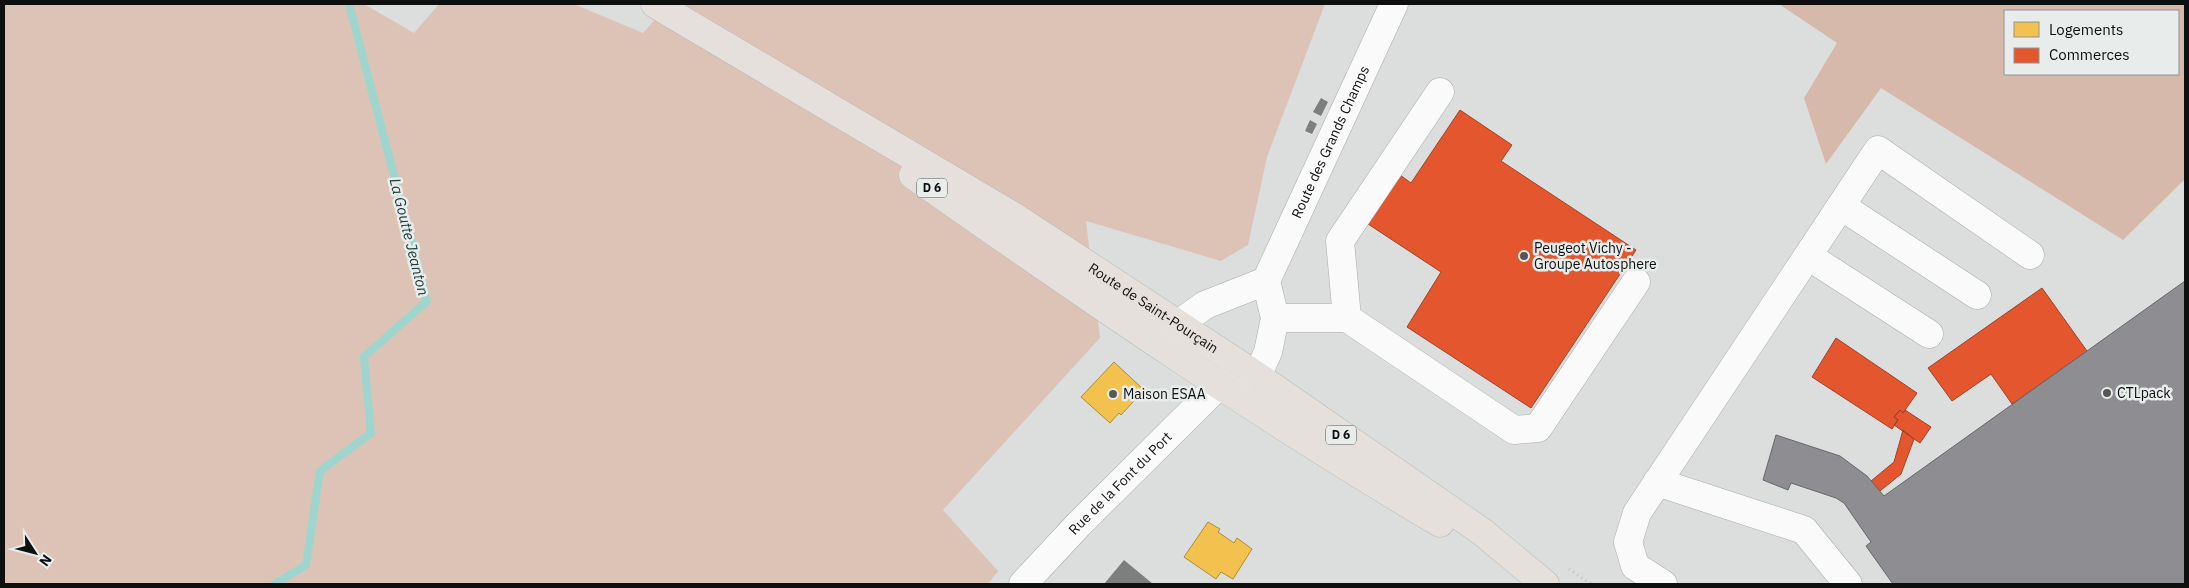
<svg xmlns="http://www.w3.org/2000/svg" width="2189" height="588" font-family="'IBM Plex Sans',sans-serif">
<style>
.green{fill:#ddc3b6}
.forest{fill:#d6b9aa;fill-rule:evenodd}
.homes{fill:#f2c14e;stroke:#ae8c3b}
.shops{fill:#e4572e;stroke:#a44125}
.industry{fill:#8d8d92;stroke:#67676b}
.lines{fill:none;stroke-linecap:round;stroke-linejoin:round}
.stream{stroke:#9ed5cf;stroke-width:8}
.building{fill:#7d7f7e}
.minor-casing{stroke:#a9abab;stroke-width:29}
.major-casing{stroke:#b9baba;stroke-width:29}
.path{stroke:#bebfbf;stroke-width:3;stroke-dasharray:1 4;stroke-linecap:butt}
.minor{stroke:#fafafa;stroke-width:28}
.major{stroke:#e5e0dc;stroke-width:28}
.poi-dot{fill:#565757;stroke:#e8edec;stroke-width:2}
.labels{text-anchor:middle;stroke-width:5;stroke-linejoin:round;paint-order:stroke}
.shield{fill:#e8edec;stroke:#4f5251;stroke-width:1}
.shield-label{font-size:12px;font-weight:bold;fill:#0e0f0f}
.street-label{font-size:14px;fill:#0e0f0f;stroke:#e8edec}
.poi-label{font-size:14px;fill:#0e0f0f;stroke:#e8edec;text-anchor:start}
.water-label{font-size:15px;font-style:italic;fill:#1d423e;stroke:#e8edec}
</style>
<rect width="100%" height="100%" fill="#dcdede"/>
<path class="green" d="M 4,4 L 364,4 L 414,33 L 439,4 L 574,4 L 643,33 L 669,4 L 1325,4 L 1267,157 L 1248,245 L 1221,261 L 1086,221 L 1100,338 L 943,510 L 998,571 L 988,584 L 4,584 Z"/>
<path class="forest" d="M 1779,4 L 2185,4 L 2185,179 L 2123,240 L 1881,88 L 1826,164 L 1804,98 L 1837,43 ZM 2005,11 L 2178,11 L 2178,74 L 2005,74 Z"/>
<path class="homes" d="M 1114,362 L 1144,390 L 1121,415 L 1119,413 L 1110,423 L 1081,397 Z
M 1208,522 L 1220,529 L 1218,532 L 1234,543 L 1237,538 L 1252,549 L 1233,579 L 1221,572 L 1216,579 L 1184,557 Z"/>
<path class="shops" d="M 1460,110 L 1512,145 L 1501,161 L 1636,250 L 1531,408 L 1407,327 L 1441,272 L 1368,224 L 1400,175 L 1411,183 Z
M 2042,288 L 2087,351 L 2012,404 L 1991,374 L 1952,401 L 1928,368 Z
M 1836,338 L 1917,393 L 1903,413 L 1900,410 L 1894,417 L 1898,420 L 1892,429 L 1812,377 Z
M 1900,410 L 1903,413 L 1905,410 L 1931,427 L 1920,443 L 1894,425 L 1898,420 L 1894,417 Z
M 1903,430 L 1914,439 L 1901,474 L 1880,491 L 1871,481 L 1894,462 Z"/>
<path class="industry" d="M 2185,281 L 2185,584 L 1893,584 L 1866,546 L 1871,542 L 1844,503 L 1836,498 L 1791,483 L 1788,490 L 1763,480 L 1776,435 L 1840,456 L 1867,476 L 1884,496 Z"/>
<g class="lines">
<path class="stream" d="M 275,584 L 306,565 L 320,471 L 371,433 L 364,357 L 427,301 L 349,4"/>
</g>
<path class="building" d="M 1321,98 L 1328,102 L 1321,116 L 1313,112 Z
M 1310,120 L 1317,124 L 1312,134 L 1305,131 Z
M 1124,560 L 1153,584 L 1104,584 Z"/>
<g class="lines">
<g class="minor-casing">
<g id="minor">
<path d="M 1841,206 L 1977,295"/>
<path d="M 1808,256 L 1929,334"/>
<path d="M 1275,318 L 1347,318 L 1514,430 L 1538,428 L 1636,282"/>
<path d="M 1347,318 L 1340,241 L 1440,92"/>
<path d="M 1166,343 L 1184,320 L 1205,305 L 1266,281"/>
<path d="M 1657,482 L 1804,530 L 1848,584"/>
<path id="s1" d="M 1023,584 L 1079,524 L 1220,384 L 1257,376 L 1268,352 L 1275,318 L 1266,281 L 1394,4"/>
<path d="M 1663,584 L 1635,566 L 1628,542 L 1637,513 L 1878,150 L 2030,255"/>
</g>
</g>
<g class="major-casing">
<g id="major">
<path id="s2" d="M 655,4 L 1013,216 L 1257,376 L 1481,531 L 1545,584"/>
<path d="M 913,175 C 1085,296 1259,416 1440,523"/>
</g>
</g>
<path class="path" d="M 1569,569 L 1591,584"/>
<use href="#minor" class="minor"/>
<use href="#major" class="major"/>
</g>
<g class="poi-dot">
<circle cx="1524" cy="256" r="5"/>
<circle cx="2107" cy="393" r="5"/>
<circle cx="1113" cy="394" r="5"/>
</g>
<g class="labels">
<g class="shield">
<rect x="917" y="178.5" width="30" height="19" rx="4"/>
<rect x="1326" y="425.5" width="30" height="19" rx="4"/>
</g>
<g class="shield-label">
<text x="932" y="192">D 6</text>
<text x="1341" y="439">D 6</text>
</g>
<g class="street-label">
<text dy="5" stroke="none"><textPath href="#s1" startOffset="571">Route des Grands Champs</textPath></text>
<text dy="5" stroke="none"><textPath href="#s2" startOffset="584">Route de Saint-Pourçain</textPath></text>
<text dy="5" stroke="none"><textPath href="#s1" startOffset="140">Rue de la Font du Port</textPath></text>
</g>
<g class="poi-label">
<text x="1534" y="253">Peugeot Vichy -<tspan x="1534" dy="16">Groupe Autosphere</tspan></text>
<text x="2117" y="398">CTLpack</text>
<text x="1123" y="399">Maison ESAA</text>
</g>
<g class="water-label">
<text transform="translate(409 237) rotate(76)" y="5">La Goutte Jeanton</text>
</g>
</g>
<rect width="2189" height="588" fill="none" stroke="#0e0f0f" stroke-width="10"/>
<rect x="2004" y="10" width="175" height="65" fill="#e8edec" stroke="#919494"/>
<rect x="2014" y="22" width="25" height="15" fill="#f2c14e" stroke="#919494"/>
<text x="2049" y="35" font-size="15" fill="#0e0f0f">Logements</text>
<rect x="2014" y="48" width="25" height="15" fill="#e4572e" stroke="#919494"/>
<text x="2049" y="60" font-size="15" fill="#0e0f0f">Commerces</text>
<g transform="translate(35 553) rotate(126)" stroke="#e8edec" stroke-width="4" paint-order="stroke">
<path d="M0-4L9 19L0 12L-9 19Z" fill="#0e0f0f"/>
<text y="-8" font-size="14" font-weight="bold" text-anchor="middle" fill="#0e0f0f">N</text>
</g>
</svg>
